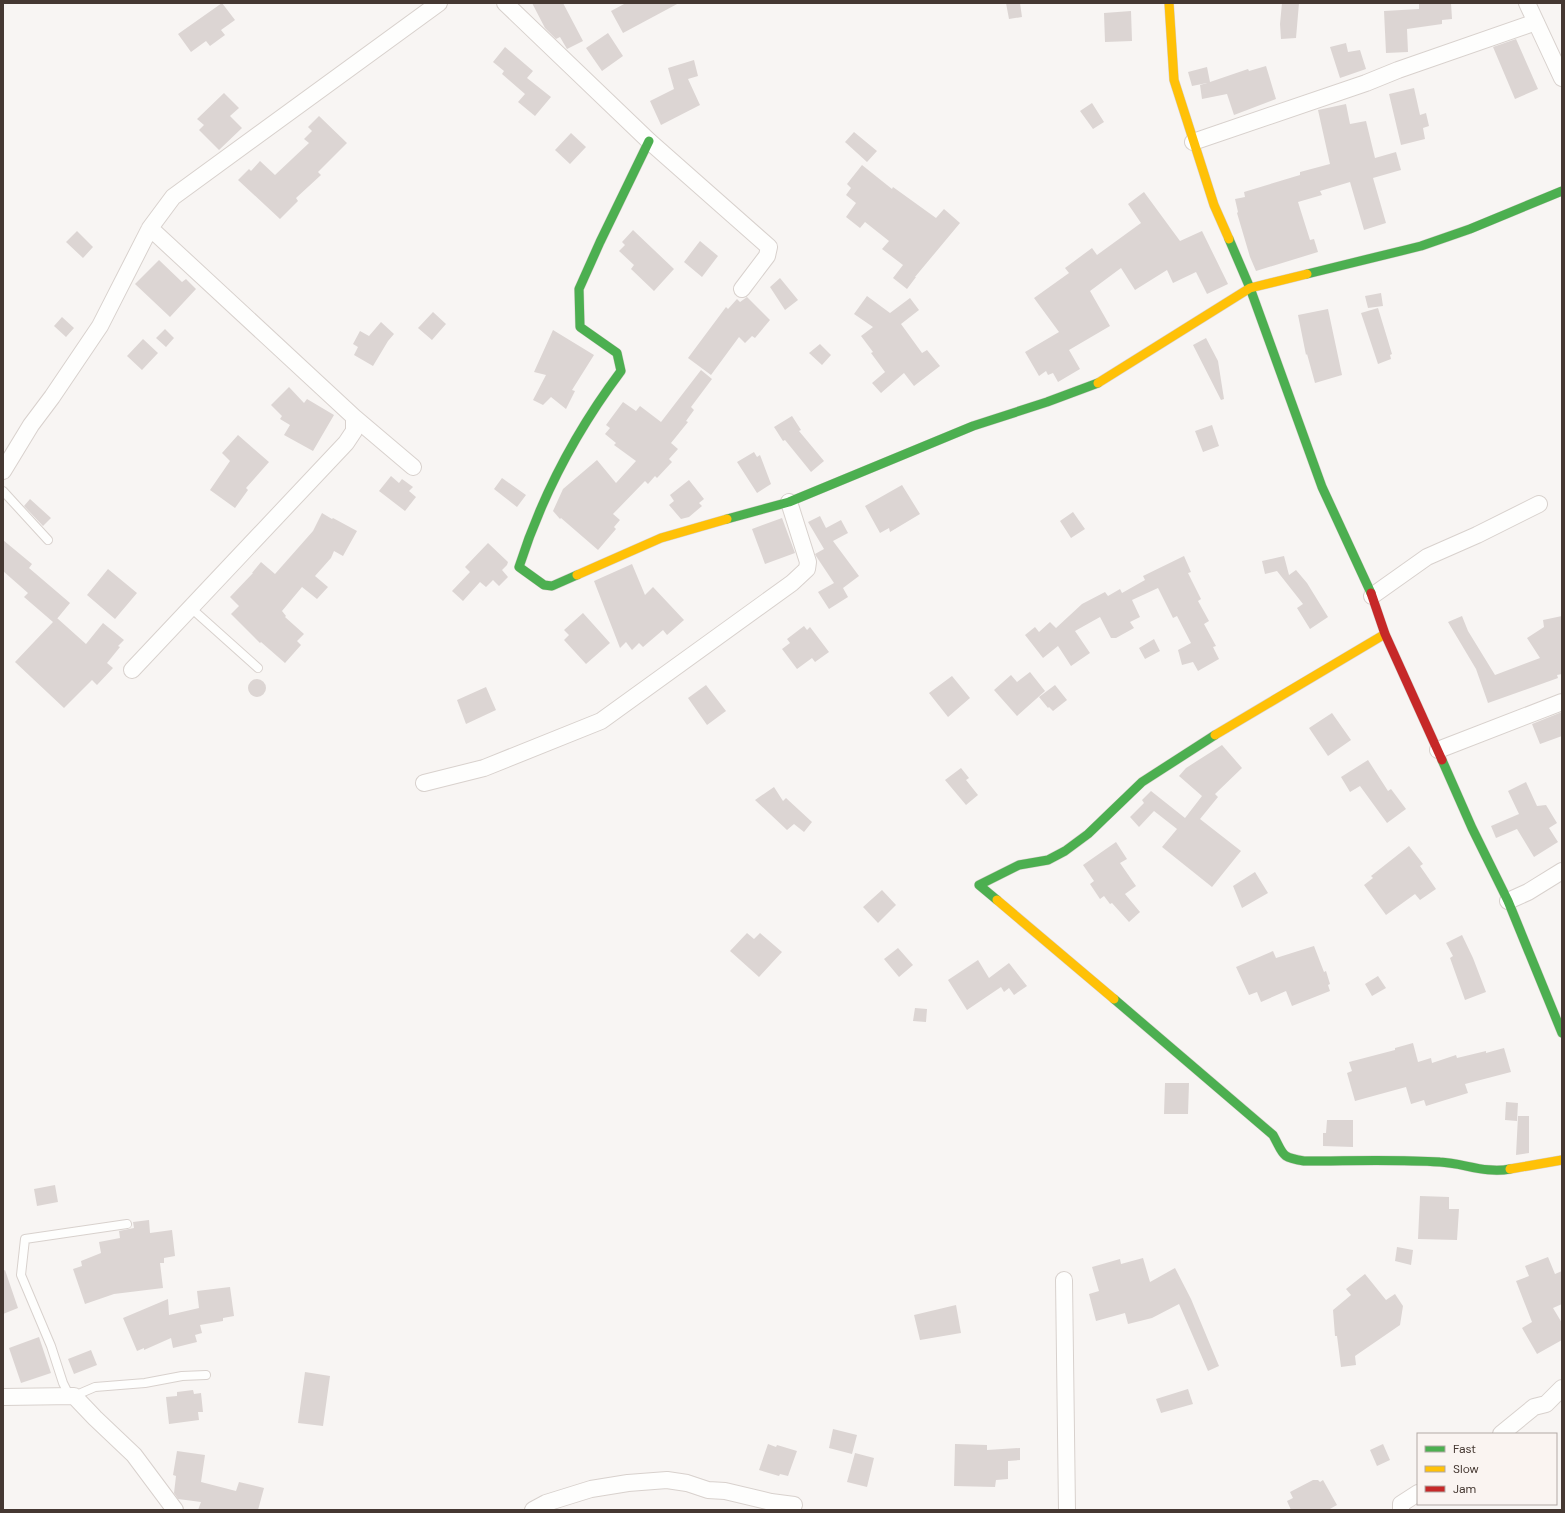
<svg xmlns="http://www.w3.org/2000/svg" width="1565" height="1513" font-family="'DM Sans',sans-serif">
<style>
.building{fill:#dcd5d3}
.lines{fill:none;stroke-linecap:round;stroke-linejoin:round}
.lane-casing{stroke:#d8d1cd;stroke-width:10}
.street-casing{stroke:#d8d1cd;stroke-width:18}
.fast-casing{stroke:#d8d1cd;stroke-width:10}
.slow-casing{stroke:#d8d1cd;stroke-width:10}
.jam-casing{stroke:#d8d1cd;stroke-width:10}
.lane{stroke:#fefefd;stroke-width:8}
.street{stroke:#fefefd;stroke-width:16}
.fast{stroke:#4caf50;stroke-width:9}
.slow{stroke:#ffc107;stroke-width:9}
.jam{stroke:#c62828;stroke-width:9}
</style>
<rect width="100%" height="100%" fill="#f8f5f3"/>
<path class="building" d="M 222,3 L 235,20 L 221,30 L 225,35 L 210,46 L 206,41 L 191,52 L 178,34 Z
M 532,3 L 563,3 L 583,41 L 567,49 L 560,37 L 556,39 L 545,28 Z
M 626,3 L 679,3 L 623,33 L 611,11 Z
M 1006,3 L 1020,3 L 1022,17 L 1009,19 Z
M 1282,3 L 1299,3 L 1296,38 L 1281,39 L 1280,24 Z
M 1419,3 L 1451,3 L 1452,19 L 1442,20 L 1442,24 L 1407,29 L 1408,52 L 1386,53 L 1384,11 L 1419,9 Z
M 1131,11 L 1132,41 L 1105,42 L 1104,13 Z
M 608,33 L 623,56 L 602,71 L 586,48 Z
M 1516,39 L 1538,89 L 1515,99 L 1493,47 Z
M 1346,43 L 1348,52 L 1360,50 L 1366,69 L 1340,78 L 1330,47 Z
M 505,47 L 533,71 L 527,78 L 551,97 L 535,116 L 518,102 L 525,94 L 502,74 L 504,71 L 493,62 Z
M 694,60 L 698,76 L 688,79 L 700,105 L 661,125 L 650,101 L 674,89 L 668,68 Z
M 1266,66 L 1276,99 L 1234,115 L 1227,94 L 1202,99 L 1200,85 L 1207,83 L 1192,86 L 1188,72 L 1207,67 L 1210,82 L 1248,69 L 1249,71 Z
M 1414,88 L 1420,115 L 1426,113 L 1429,126 L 1423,128 L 1425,139 L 1401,145 L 1389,94 Z
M 224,93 L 239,108 L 230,116 L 242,128 L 219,150 L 199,130 L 204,125 L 197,119 Z
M 1092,103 L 1104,122 L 1093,129 L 1080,111 Z
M 1346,104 L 1350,124 L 1366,121 L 1375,158 L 1396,152 L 1401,170 L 1373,178 L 1386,223 L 1364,230 L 1350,182 L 1320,191 L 1322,195 L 1298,202 L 1310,240 L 1314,239 L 1318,252 L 1256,271 L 1250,257 L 1237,213 L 1238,212 L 1235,199 L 1245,197 L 1244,192 L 1300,175 L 1300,172 L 1330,164 L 1318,110 Z
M 319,116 L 347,143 L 318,172 L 321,175 L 296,198 L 298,201 L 280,219 L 238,180 L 249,169 L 251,171 L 260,161 L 275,175 L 309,143 L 304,139 L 312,131 L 308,127 Z
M 854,132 L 877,151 L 867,162 L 845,142 Z
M 571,133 L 586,147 L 570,164 L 555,150 Z
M 862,165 L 892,189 L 893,187 L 936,218 L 944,209 L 960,223 L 915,277 L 916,277 L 907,289 L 893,278 L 903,265 L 882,249 L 889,241 L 865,222 L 860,228 L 846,217 L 856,203 L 846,195 L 851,188 L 847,184 Z
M 1144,192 L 1180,241 L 1202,231 L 1228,284 L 1207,294 L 1196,272 L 1173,283 L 1167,270 L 1135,290 L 1121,268 L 1090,291 L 1110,326 L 1069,350 L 1080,369 L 1058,382 L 1053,373 L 1048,375 L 1046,371 L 1039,376 L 1025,352 L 1059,332 L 1034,298 L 1069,273 L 1065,268 L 1092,248 L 1097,255 L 1141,223 L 1128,204 Z
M 633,230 L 674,269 L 654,291 L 631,269 L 634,265 L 619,251 L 625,245 L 622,242 Z
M 77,231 L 93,247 L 83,258 L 66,242 Z
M 700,241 L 718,256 L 702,277 L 684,262 Z
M 159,260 L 182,282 L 186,279 L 196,289 L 170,317 L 135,284 Z
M 780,278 L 798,300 L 785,310 L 770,287 Z
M 1381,293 L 1383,306 L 1368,308 L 1365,296 Z
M 867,296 L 890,313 L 910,298 L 919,310 L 901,324 L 922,353 L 927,350 L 940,366 L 914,386 L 904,373 L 881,393 L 872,383 L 885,372 L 871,353 L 873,352 L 861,336 L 873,327 L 854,314 Z
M 747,297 L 770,320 L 755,338 L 752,336 L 745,343 L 739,337 L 711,375 L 688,358 L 726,307 L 728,309 L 737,299 L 740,302 Z
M 1378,308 L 1392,354 L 1390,355 L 1391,359 L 1378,364 L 1361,313 Z
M 1328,309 L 1342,375 L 1315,383 L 1307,354 L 1306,355 L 1298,315 Z
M 433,312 L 446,324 L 432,340 L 418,328 Z
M 62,317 L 74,328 L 66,337 L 54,326 Z
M 381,322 L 394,334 L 388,341 L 373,366 L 354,355 L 358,347 L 353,344 L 360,331 L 369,336 Z
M 165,329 L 174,338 L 166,347 L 156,338 Z
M 553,330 L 594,355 L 572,390 L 575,391 L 566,409 L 551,397 L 543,405 L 533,400 L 546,375 L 534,372 Z
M 1206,338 L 1218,361 L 1224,399 L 1221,400 L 1193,345 Z
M 143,339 L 158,353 L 142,370 L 127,356 Z
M 820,344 L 831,355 L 822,365 L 809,353 Z
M 701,370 L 712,379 L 691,407 L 694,410 L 686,421 L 688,422 L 671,443 L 678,449 L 669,459 L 672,462 L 657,478 L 655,476 L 648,484 L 645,481 L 613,514 L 620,520 L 614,527 L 616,529 L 598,550 L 561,518 L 560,519 L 553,511 L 563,489 L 597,460 L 616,483 L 636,461 L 614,445 L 616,443 L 605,434 L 610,428 L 606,425 L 623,402 L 636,411 L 640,406 L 661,422 Z
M 289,387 L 304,403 L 307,399 L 334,415 L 313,451 L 284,435 L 290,425 L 280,419 L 282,416 L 271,405 Z
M 792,416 L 801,430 L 799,431 L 824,461 L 811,472 L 785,440 L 783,441 L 774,427 Z
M 1212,425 L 1219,446 L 1203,452 L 1195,431 Z
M 238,435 L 269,462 L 246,488 L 248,490 L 235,508 L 210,490 L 230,461 L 222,453 Z
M 754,452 L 757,457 L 760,455 L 771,484 L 757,493 L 737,462 Z
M 391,476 L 399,483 L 402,479 L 413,487 L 409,491 L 416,497 L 405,511 L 379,491 Z
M 502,478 L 526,495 L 517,507 L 494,489 Z
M 689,480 L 704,499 L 699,503 L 702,506 L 689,517 L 681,519 L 669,505 L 674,501 L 670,495 Z
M 902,485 L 920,514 L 890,532 L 889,528 L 880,533 L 865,506 Z
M 30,499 L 51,518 L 43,526 L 24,506 Z
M 1073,512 L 1085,529 L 1071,538 L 1060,521 Z
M 322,513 L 332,519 L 333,518 L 357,531 L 343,556 L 334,551 L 331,558 L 315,576 L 328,587 L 317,599 L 302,587 L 282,611 L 286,616 L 285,617 L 304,634 L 297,641 L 301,645 L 285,663 L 261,642 L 260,643 L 231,614 L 239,606 L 230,597 L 253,573 L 252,573 L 261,562 L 275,574 L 313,531 Z
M 820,516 L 826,528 L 841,520 L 848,533 L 833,541 L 859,576 L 843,588 L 848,597 L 829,609 L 818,592 L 834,583 L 816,556 L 815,554 L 824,549 L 808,522 Z
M 782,518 L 795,553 L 765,564 L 752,529 Z
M 3,540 L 32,564 L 29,568 L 70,603 L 56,620 L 57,618 L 86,644 L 103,623 L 124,640 L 118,646 L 120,647 L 107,663 L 113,668 L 97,685 L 92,680 L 64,708 L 15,662 L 53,622 L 24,597 L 28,593 L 3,571 Z
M 488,543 L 508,562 L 507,565 L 502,570 L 508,577 L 499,586 L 493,580 L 486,587 L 480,582 L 463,601 L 452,591 L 470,572 L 465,567 Z
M 1184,556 L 1191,572 L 1188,573 L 1201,599 L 1198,601 L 1209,621 L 1204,624 L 1216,646 L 1213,647 L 1219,659 L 1198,671 L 1193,662 L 1182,665 L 1178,650 L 1191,643 L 1177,616 L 1173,618 L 1158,588 L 1132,600 L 1140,617 L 1130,622 L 1134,628 L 1116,638 L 1111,638 L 1100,617 L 1075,631 L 1090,653 L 1071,666 L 1058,646 L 1043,658 L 1025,635 L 1035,627 L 1039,632 L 1050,622 L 1056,628 L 1082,604 L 1105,592 L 1108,596 L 1120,589 L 1122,593 L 1145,580 L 1143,576 Z
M 1284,556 L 1289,575 L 1296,570 L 1307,583 L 1328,617 L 1310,629 L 1297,608 L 1303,604 L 1277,571 L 1265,574 L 1262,561 Z
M 632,564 L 645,595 L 653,587 L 684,620 L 667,635 L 663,630 L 643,647 L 639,643 L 632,650 L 626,642 L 620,648 L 594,581 Z
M 108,569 L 137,593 L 115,619 L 87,595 Z
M 583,613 L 610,643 L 586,664 L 564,640 L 569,635 L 564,630 Z
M 1462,616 L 1468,631 L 1495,675 L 1540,658 L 1527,638 L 1544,627 L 1543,620 L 1562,616 L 1562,674 L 1557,675 L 1558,678 L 1488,703 L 1476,669 L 1448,622 Z
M 804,626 L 807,630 L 810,627 L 829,652 L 815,662 L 812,658 L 797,669 L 782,649 L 790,643 L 787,639 Z
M 1154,639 L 1160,651 L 1145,659 L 1139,648 Z
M 1030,672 L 1045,691 L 1017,716 L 994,690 L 1011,675 L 1017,682 Z
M 952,676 L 970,698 L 948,717 L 929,693 Z
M248 688a9 9 0 1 1 18 0a9 9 0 1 1-18 0Z
M 706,685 L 726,711 L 707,725 L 688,698 Z
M 1055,685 L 1067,700 L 1053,711 L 1049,707 L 1048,708 L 1039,697 Z
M 486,687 L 496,710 L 466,724 L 457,700 Z
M 1562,712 L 1562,736 L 1540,744 L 1532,724 Z
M 1332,713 L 1351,740 L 1328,756 L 1309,728 Z
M 1222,745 L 1242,768 L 1215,794 L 1218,797 L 1200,819 L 1241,851 L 1212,887 L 1162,847 L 1177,829 L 1154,811 L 1139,827 L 1130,817 L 1144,803 L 1142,800 L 1151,791 L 1185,818 L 1202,796 L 1179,776 L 1186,768 Z
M 1368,760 L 1388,791 L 1391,789 L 1406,809 L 1387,823 L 1360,786 L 1350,792 L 1341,777 Z
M 961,768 L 969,778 L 966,780 L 978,795 L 966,805 L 945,780 Z
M 1526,782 L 1537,806 L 1546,805 L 1557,823 L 1549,828 L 1558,842 L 1534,857 L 1517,829 L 1496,838 L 1491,826 L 1519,814 L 1508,791 Z
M 774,787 L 783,801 L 786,798 L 812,822 L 804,832 L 794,824 L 787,830 L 755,800 Z
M 1116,842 L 1127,859 L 1120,863 L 1136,886 L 1125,894 L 1140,912 L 1129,922 L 1112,903 L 1110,904 L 1104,896 L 1100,899 L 1090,884 L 1094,881 L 1083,865 Z
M 1409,846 L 1423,864 L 1420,866 L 1436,889 L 1420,900 L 1415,894 L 1386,915 L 1364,885 L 1373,878 L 1371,876 Z
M 1255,872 L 1268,893 L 1242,908 L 1233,886 Z
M 882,890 L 896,905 L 878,923 L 863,907 Z
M 747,933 L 754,939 L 760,933 L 782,952 L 759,977 L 730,951 Z
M 1462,935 L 1473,958 L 1486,992 L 1465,1000 L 1450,958 L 1453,956 L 1446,943 Z
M 1314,946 L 1324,972 L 1326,971 L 1330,984 L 1328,985 L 1330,991 L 1292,1006 L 1286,991 L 1261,1002 L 1257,992 L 1249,995 L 1236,967 L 1273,951 L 1276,958 Z
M 898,948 L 913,965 L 899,977 L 884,959 Z
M 978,960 L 989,978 L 1009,963 L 1027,986 L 1014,995 L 1009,988 L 1004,992 L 1001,987 L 967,1010 L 948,980 Z
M 1378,976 L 1386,988 L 1372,996 L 1365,984 Z
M 915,1008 L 927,1009 L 926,1022 L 913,1021 Z
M 1413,1043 L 1418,1062 L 1431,1058 L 1432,1063 L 1456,1055 L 1457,1058 L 1486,1051 L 1486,1053 L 1504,1048 L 1511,1072 L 1465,1084 L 1468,1093 L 1426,1106 L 1424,1100 L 1411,1104 L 1406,1087 L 1355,1101 L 1347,1073 L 1352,1071 L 1349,1062 L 1395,1050 L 1395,1048 Z
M 1165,1083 L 1189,1083 L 1188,1114 L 1164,1114 Z
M 1506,1102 L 1518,1103 L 1517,1121 L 1505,1120 Z
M 1518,1116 L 1529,1116 L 1529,1153 L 1516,1155 Z
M 1327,1120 L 1353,1120 L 1353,1147 L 1323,1146 L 1323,1133 L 1326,1133 Z
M 55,1185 L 58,1202 L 37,1206 L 34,1189 Z
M 1420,1196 L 1449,1197 L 1449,1209 L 1459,1209 L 1457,1240 L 1418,1239 Z
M 149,1220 L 150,1233 L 172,1230 L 175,1256 L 164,1258 L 164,1263 L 160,1263 L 163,1288 L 114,1294 L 85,1304 L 73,1269 L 82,1266 L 81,1261 L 101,1253 L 99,1242 L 120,1238 L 119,1231 L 134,1228 L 133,1222 Z
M 1397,1247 L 1413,1250 L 1411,1265 L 1395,1261 Z
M 1548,1257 L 1555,1274 L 1562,1271 L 1562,1304 L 1553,1308 L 1562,1323 L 1562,1340 L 1537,1354 L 1522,1328 L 1532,1322 L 1516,1281 L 1529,1276 L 1525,1266 Z
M 1143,1258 L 1150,1282 L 1175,1268 L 1191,1299 L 1219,1366 L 1208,1371 L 1179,1304 L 1152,1318 L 1128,1324 L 1125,1313 L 1096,1321 L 1089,1294 L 1099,1291 L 1092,1267 L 1120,1259 L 1121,1264 Z
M 5,1270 L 18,1308 L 3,1314 L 3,1271 Z
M 1365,1274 L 1386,1300 L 1395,1294 L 1403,1306 L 1400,1325 L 1355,1356 L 1356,1365 L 1341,1367 L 1337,1336 L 1335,1336 L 1333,1310 L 1351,1295 L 1346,1289 Z
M 230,1287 L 234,1316 L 223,1318 L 223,1321 L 200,1325 L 202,1333 L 195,1335 L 197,1342 L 173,1348 L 171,1338 L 144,1350 L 144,1348 L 137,1351 L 123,1318 L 168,1299 L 169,1315 L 199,1308 L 197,1291 Z
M 956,1305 L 961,1333 L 920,1340 L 914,1315 Z
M 39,1337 L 51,1373 L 21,1383 L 9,1348 Z
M 91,1350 L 97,1365 L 74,1374 L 68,1359 Z
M 305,1372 L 330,1376 L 323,1426 L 298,1423 Z
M 1188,1389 L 1193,1404 L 1161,1413 L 1156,1399 Z
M 193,1390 L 194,1394 L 201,1393 L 203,1412 L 198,1412 L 199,1420 L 169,1424 L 166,1397 L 177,1396 L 177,1392 Z
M 833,1429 L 857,1435 L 852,1454 L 829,1448 Z
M 768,1444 L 776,1447 L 777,1445 L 797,1451 L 788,1476 L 780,1474 L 779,1476 L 759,1470 Z
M 955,1444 L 987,1445 L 987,1450 L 1020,1448 L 1020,1460 L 1008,1461 L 1008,1479 L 996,1480 L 995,1487 L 954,1486 Z
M 1383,1444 L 1390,1460 L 1377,1466 L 1370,1450 Z
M 177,1451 L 205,1455 L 201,1482 L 236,1491 L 239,1482 L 264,1488 L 258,1510 L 198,1510 L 201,1502 L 178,1499 L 174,1493 L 176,1476 L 173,1475 Z
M 855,1453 L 874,1458 L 867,1487 L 847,1482 Z
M 1313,1480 L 1318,1480 L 1320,1482 L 1323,1480 L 1337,1505 L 1328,1510 L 1291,1510 L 1287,1501 L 1293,1498 L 1290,1492 Z"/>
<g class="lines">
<g class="lane-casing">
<path id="lane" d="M 3,491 L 48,540
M 191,608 L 258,668
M 69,1395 L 63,1383 L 51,1346 L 21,1275 L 25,1239 L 127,1224
M 74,1396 L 95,1387 L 145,1383 L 182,1376 L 206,1375"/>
</g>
<g class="street-casing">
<path id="street" d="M 505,3 L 649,141 L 769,247 L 767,256 L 742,289
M 1527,3 L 1562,78
M 1193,142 L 1366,83 L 1398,70 L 1536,22
M 354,417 L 413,467
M 3,471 L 31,425 L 52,397 L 100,326 L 150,228 L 173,197 L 439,3
M 1372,596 L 1427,557 L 1477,535 L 1539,504
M 132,670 L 346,443 L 354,431 L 354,417 L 150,228
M 1438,750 L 1562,702
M 424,783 L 484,768 L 601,721 L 792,583 L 807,569 L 808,562 L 789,502
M 1508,901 L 1528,892 L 1562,871
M 1064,1280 L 1067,1510
M 3,1397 L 74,1396 L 95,1418 L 134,1455 L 175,1510
M 1501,1434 L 1534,1407 L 1546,1404 L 1562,1388
M 533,1510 L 546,1503 L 591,1489 L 628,1483 L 667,1480 L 687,1483 L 708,1490 L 725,1491 L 771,1502 L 794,1505
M 1401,1510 L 1401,1504 L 1418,1493"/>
</g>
<g class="fast-casing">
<path id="fast" d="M 1229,239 L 1250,288 L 1322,487 L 1371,593
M 1307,274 L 1421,246 L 1470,229 L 1562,191
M 727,519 L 789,502 L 973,426 L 1047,402 L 1098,383
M 577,575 L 552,586 L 544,585 L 519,567 C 542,495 576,431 621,371 L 617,353 L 580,327 L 579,289 L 600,242 L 649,141
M 1442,760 L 1472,828 L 1508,901 L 1562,1033
M 997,900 L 979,885 L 1019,865 L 1048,860 L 1065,851 L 1088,834 L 1142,782 L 1215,735
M 1114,999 L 1273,1135 C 1284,1155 1280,1157 1304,1161 C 1349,1161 1395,1159 1440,1162 C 1463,1163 1486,1174 1510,1169"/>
</g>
<g class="slow-casing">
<path id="slow" d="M 1169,3 L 1174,80 L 1214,205 L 1229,239
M 1098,383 L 1250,288 L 1307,274
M 577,575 L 661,538 L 727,519
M 1215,735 L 1385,634
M 997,900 L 1114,999
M 1510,1169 L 1562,1160"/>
</g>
<g class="jam-casing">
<path id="jam" d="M 1371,593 L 1385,634 L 1442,760"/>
</g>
<use href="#lane" class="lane"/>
<use href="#street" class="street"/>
<use href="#fast" class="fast"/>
<use href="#slow" class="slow"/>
<use href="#jam" class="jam"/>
</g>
<rect width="1565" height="1513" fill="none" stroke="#453832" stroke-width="8"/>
<rect x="1417" y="1433" width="140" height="72" fill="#faf4f1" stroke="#b2a9a5"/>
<rect x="1425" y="1446" width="20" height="6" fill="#4caf50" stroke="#b2a9a5"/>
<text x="1453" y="1453" font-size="12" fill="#453832">Fast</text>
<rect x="1425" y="1466" width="20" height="6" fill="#ffc107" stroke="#b2a9a5"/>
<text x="1453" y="1473" font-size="12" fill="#453832">Slow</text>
<rect x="1425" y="1486" width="20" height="6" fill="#c62828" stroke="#b2a9a5"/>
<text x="1453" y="1493" font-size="12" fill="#453832">Jam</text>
</svg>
